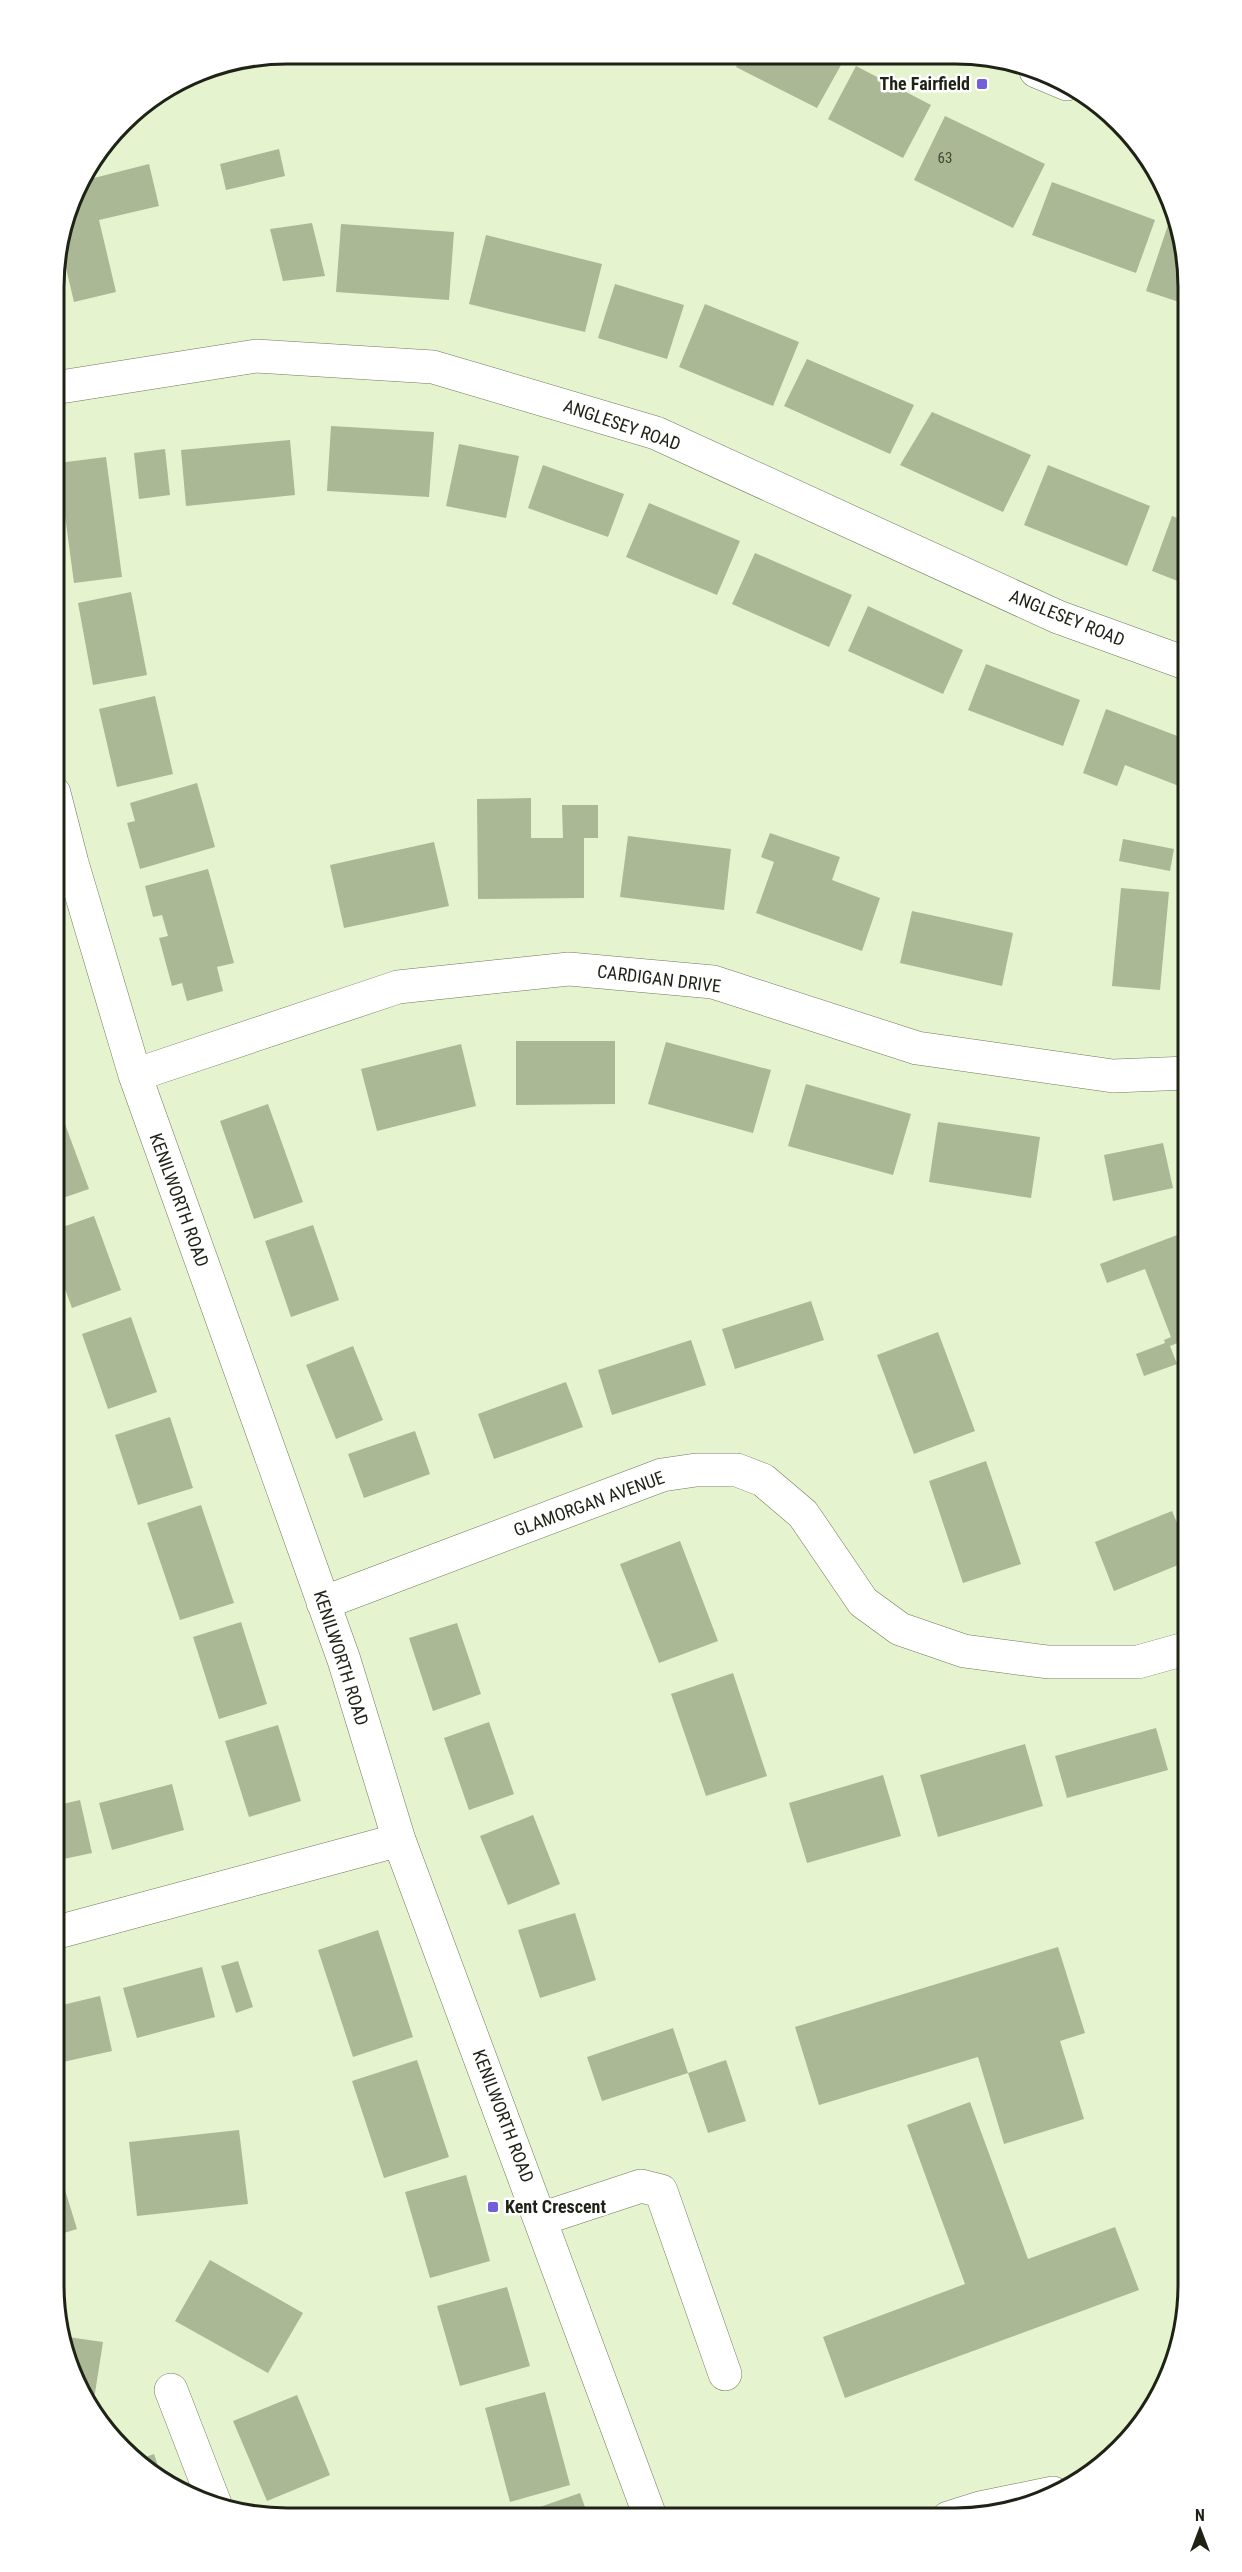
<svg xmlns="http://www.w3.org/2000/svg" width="1242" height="2572" font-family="'Roboto Condensed',sans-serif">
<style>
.building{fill:#aab895}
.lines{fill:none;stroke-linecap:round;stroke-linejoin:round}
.minor-casing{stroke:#6e7a5a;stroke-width:34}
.minor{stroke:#fff;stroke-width:33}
.poi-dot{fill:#7260db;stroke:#fff;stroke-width:2}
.labels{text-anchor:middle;stroke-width:5;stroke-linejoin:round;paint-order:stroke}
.number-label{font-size:15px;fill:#414836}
.poi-label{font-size:18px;font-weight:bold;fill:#1e2316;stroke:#fff;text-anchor:end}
.street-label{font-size:18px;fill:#1e2316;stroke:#fff}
.rim{fill:none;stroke:#1e2316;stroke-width:3}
</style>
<rect width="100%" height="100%" fill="#e5f3cf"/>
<path class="building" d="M 741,57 L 829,57 L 841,65 L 817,108 L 736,67 Z
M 856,66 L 931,105 L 903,158 L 828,119 Z
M 945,116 L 1045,164 L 1013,228 L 914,180 Z
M 279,149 L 285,176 L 226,190 L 220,164 Z
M 149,164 L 159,206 L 99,220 L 116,292 L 74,302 L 61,247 L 78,184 L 88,170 L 90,179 Z
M 1052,182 L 1155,220 L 1136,273 L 1032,235 Z
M 312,223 L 325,276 L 283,281 L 270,229 Z
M 341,224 L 454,232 L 449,300 L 336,292 Z
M 1168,225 L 1180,229 L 1188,305 L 1146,291 Z
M 486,235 L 602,264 L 585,332 L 469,304 Z
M 615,284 L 684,305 L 667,359 L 598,338 Z
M 705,304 L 799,342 L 773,406 L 679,367 Z
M 807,359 L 914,405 L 890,454 L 784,406 Z
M 932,412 L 1031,455 L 1003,512 L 900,465 Z
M 331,426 L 434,432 L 429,497 L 327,491 Z
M 290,440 L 295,495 L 186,506 L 181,450 Z
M 459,444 L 519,456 L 506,518 L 446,506 Z
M 165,449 L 170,495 L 139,499 L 134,453 Z
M 106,457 L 122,577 L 74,583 L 58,463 Z
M 543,465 L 624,494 L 608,537 L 528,508 Z
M 1048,465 L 1150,506 L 1127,566 L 1024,525 Z
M 649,503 L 740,541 L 717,595 L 626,557 Z
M 1172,516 L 1188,522 L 1188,585 L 1152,571 Z
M 755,553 L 852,595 L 829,647 L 732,604 Z
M 131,592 L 147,675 L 93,685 L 78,603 Z
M 868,606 L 963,650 L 943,694 L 848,651 Z
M 986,664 L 1080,700 L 1063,746 L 968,710 Z
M 155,696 L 173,774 L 117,787 L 99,709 Z
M 1106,709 L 1188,740 L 1188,778 L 1184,788 L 1125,765 L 1117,786 L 1083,773 Z
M 197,783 L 215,847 L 140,869 L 127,823 L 135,821 L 130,803 Z
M 531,798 L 531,838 L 563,838 L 562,805 L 598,805 L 598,838 L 584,838 L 584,898 L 478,899 L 477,799 Z
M 770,833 L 840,857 L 832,880 L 880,898 L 862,951 L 756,913 L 774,862 L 761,857 Z
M 628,836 L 731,849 L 724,910 L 620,897 Z
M 1123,839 L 1174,849 L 1170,871 L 1119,861 Z
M 434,842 L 449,906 L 344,928 L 330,865 Z
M 208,869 L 234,963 L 217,967 L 223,991 L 187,1001 L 182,983 L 172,986 L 159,938 L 168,936 L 162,915 L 153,917 L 145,886 Z
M 1121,888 L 1169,892 L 1160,990 L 1112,986 Z
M 912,911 L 1013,933 L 1002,986 L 900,963 Z
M 516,1041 L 615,1041 L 615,1104 L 516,1105 Z
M 666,1042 L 771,1070 L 753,1133 L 648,1104 Z
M 461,1044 L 476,1106 L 377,1131 L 361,1069 Z
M 806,1084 L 911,1114 L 893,1175 L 788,1146 Z
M 268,1104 L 303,1202 L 254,1219 L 220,1121 Z
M 62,1116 L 89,1189 L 54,1201 L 54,1119 Z
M 938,1122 L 1040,1137 L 1031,1198 L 929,1182 Z
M 1163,1143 L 1173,1188 L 1113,1201 L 1104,1155 Z
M 94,1216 L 121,1290 L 72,1308 L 54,1259 L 54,1230 Z
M 313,1225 L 339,1300 L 291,1317 L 265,1241 Z
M 1188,1231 L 1188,1339 L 1170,1346 L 1177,1364 L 1144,1376 L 1136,1354 L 1165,1343 L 1164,1340 L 1171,1337 L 1145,1269 L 1107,1283 L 1100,1264 Z
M 811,1301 L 824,1340 L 735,1369 L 722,1329 Z
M 131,1317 L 157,1392 L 108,1409 L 82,1334 Z
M 938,1332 L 975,1431 L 914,1454 L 877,1355 Z
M 691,1340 L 706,1385 L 612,1415 L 598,1370 Z
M 353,1346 L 383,1420 L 336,1439 L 306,1365 Z
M 566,1382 L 583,1427 L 494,1459 L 478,1414 Z
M 170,1417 L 193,1488 L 138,1505 L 115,1435 Z
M 415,1431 L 430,1474 L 364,1498 L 348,1454 Z
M 986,1461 L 1021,1564 L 963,1583 L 929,1481 Z
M 201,1505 L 234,1603 L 180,1620 L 147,1523 Z
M 1172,1511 L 1188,1549 L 1188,1561 L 1114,1591 L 1095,1542 Z
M 680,1541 L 718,1641 L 659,1663 L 620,1564 Z
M 241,1622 L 267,1704 L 219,1719 L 193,1637 Z
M 457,1623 L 481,1694 L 433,1711 L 409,1638 Z
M 733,1673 L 767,1776 L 706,1796 L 671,1694 Z
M 489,1722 L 514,1794 L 469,1810 L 444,1738 Z
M 278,1725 L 301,1801 L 249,1817 L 225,1741 Z
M 1156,1728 L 1168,1770 L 1067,1798 L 1055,1756 Z
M 1025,1744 L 1043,1806 L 938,1837 L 920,1775 Z
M 883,1775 L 901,1836 L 807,1863 L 789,1803 Z
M 172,1784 L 184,1830 L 112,1850 L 99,1803 Z
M 80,1800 L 92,1853 L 54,1861 L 54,1806 Z
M 533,1815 L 560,1884 L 508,1905 L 480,1836 Z
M 575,1913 L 596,1980 L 540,1998 L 518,1930 Z
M 378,1930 L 413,2037 L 353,2057 L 318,1950 Z
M 1058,1947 L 1085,2033 L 1060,2041 L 1084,2119 L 1004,2144 L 978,2057 L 819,2105 L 795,2027 Z
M 238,1961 L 253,2007 L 236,2013 L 221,1966 Z
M 202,1967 L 215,2017 L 137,2038 L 123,1988 Z
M 100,1996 L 112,2051 L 54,2064 L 54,2007 Z
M 673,2028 L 688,2073 L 602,2101 L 587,2057 Z
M 417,2060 L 449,2157 L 384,2178 L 352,2081 Z
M 726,2060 L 746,2121 L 708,2133 L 688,2073 Z
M 970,2102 L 1028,2259 L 1115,2227 L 1139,2290 L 845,2398 L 823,2337 L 965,2284 L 907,2125 Z
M 239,2130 L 248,2204 L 137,2216 L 129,2142 Z
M 54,2154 L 77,2229 L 54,2236 Z
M 466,2175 L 490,2261 L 430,2278 L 405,2192 Z
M 210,2260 L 303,2313 L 268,2373 L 175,2321 Z
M 507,2287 L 530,2366 L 460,2386 L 437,2306 Z
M 61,2336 L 103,2342 L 92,2412 L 62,2346 Z
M 545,2392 L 570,2485 L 510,2502 L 485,2408 Z
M 297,2395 L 330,2475 L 267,2501 L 233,2421 Z
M 154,2454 L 163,2480 L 134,2461 Z
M 580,2493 L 588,2516 L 517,2515 Z"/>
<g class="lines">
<g class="minor-casing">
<path id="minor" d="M 1036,71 L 1067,84
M 54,388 L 256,356 L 433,367 L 656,433 L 1058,617 L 1188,664
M 54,793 L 72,863 L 135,1075 L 344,1660 L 399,1840 L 650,2516
M 135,1075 L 398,987 L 569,969 L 713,982 L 917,1048 L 1113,1076 L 1188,1073
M 323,1603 L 662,1475 L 696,1470 L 737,1470 L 763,1480 L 803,1514 L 863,1602 L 900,1629 L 964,1651 L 1048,1662 L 1138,1662 L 1188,1648
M 54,1933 L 399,1840
M 541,2219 L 641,2186 L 661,2191 L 725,2374
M 171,2390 L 215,2504
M 948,2518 L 980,2508 L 1053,2493"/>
</g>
<use href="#minor" class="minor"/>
</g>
<g class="poi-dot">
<rect x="976" y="78" width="12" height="12" rx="3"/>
<rect x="487" y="2201" width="12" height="12" rx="3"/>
</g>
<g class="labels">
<g class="number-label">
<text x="945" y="163">63</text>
</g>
<g class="poi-label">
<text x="970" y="90">The Fairfield</text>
<text x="505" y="2213" text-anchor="start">Kent Crescent</text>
</g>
<g class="street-label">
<text transform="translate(622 425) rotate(19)" y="6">ANGLESEY ROAD</text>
<text transform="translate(1067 618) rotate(22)" y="6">ANGLESEY ROAD</text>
<text transform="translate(659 979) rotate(7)" y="6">CARDIGAN DRIVE</text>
<text transform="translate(179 1200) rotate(70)" y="6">KENILWORTH ROAD</text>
<text transform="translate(589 1504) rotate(-20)" y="6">GLAMORGAN AVENUE</text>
<text transform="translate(341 1658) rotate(72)" y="6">KENILWORTH ROAD</text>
<text transform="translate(503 2116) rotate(69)" y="6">KENILWORTH ROAD</text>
</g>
</g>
<path d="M0 0H1242V2572H0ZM287 64H955A223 223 0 0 1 1178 287V2285A223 223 0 0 1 955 2508H287A223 223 0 0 1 64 2285V287A223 223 0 0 1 287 64Z" fill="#fff" fill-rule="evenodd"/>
<path class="rim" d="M287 64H955A223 223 0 0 1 1178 287V2285A223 223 0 0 1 955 2508H287A223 223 0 0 1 64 2285V287A223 223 0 0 1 287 64Z"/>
<g transform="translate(1200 2530)" stroke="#ffffff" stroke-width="4.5" paint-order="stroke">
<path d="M0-4.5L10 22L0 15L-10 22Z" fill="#1e2316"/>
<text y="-9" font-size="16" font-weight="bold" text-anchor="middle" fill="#1e2316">N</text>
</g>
</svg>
